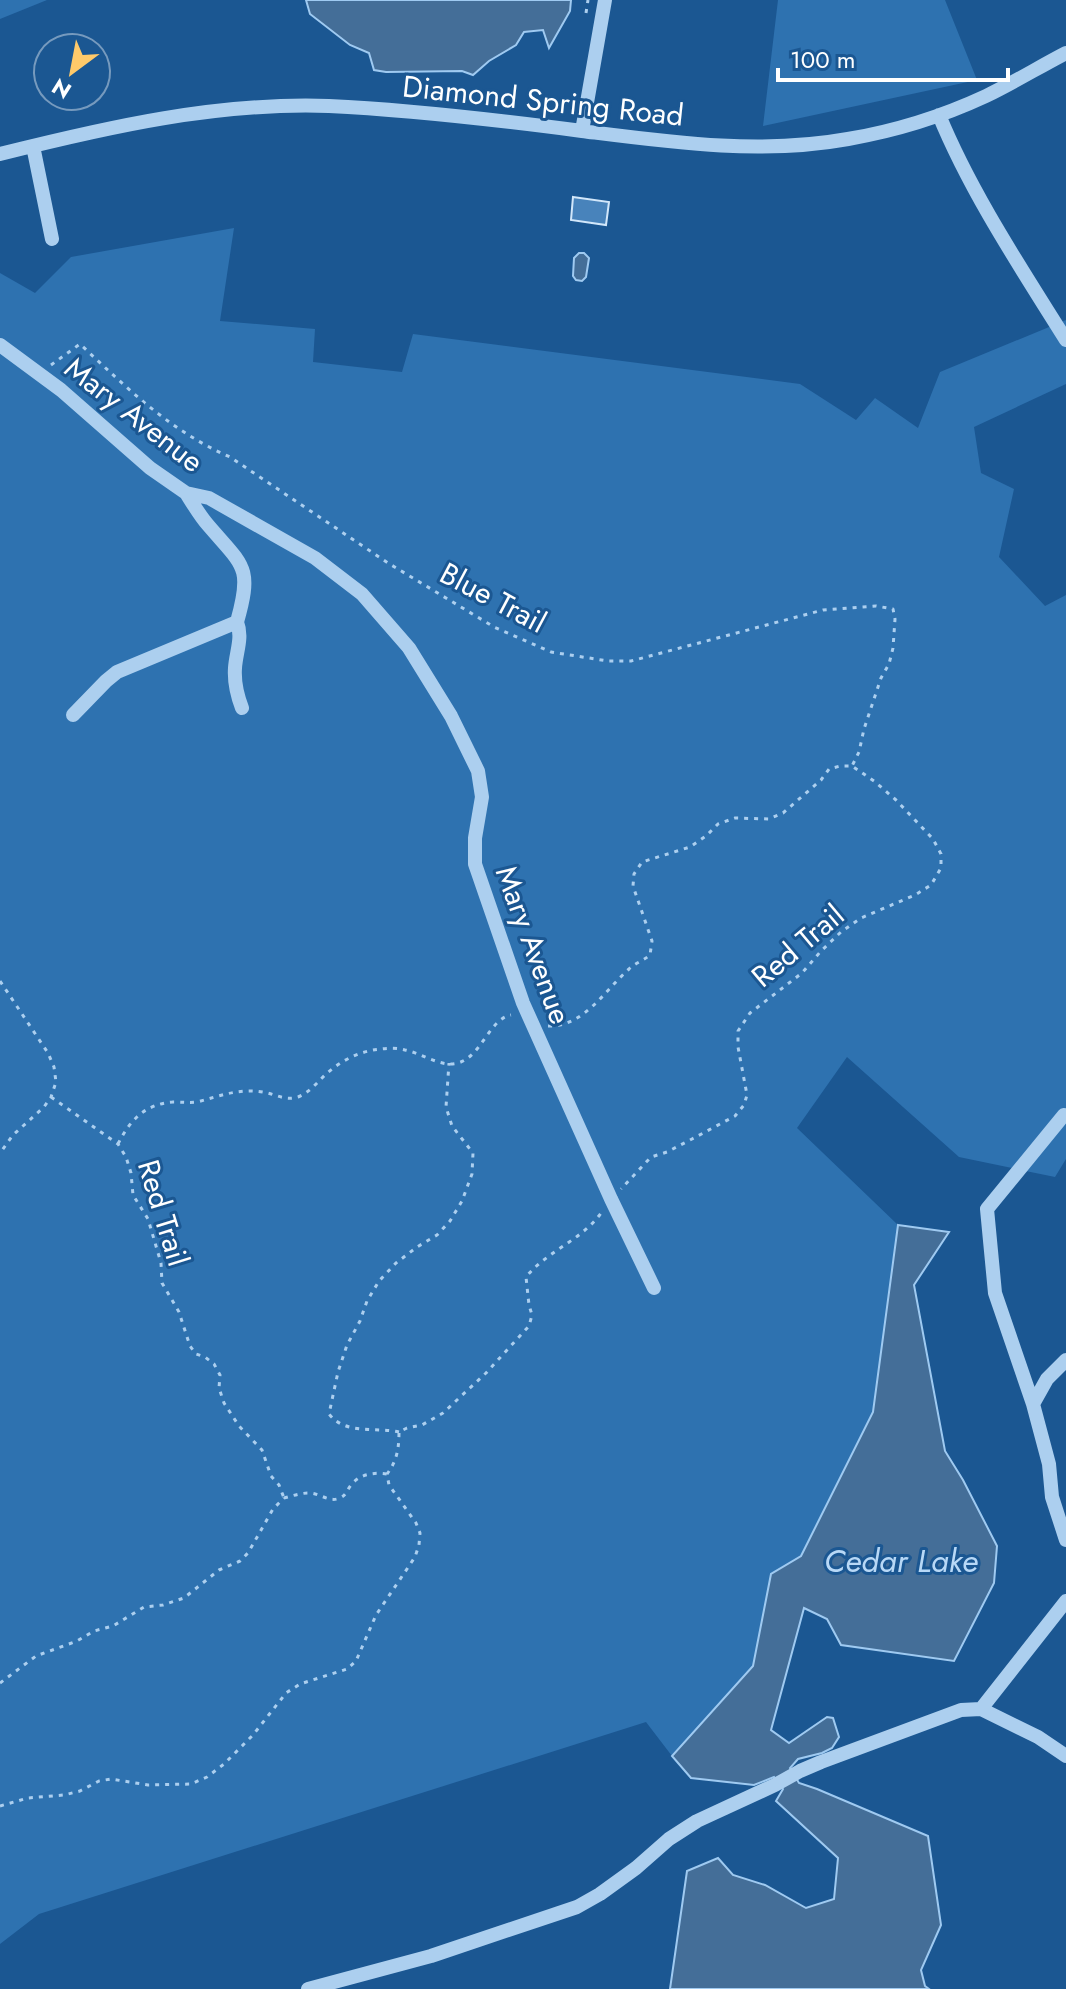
<svg xmlns="http://www.w3.org/2000/svg" width="1066" height="1989" font-family="Jost,sans-serif">
<style>
.green{fill:#2e72b0}
.water{fill:#446e98;stroke:#9fcaf1;stroke-width:2}
.building{fill:#4883bb;stroke:#d2e7fa;stroke-width:2}
.lines{fill:none;stroke-linecap:round;stroke-linejoin:round}
.path{stroke:#accfef;stroke-width:3;stroke-dasharray:4 6;stroke-linecap:butt}
.minor{stroke:#accfef;stroke-width:14}
.labels{text-anchor:middle;stroke-width:6;stroke-linejoin:round;paint-order:stroke}
.street-label{font-size:30px;fill:#fff;stroke:#1b5792}
.water-label{font-size:32px;font-style:italic;fill:#b8d8f6;stroke:#1b5792}
</style>
<rect width="100%" height="100%" fill="#1b5792"/>
<path class="green" d="M 0,0 L 47,0 L 0,19 Z
M 778,0 L 945,0 L 977,80 L 763,126 Z
M 234,228 L 220,321 L 315,329 L 313,362 L 402,372 L 413,334 L 800,384 L 856,420 L 875,398 L 918,428 L 940,372 L 1066,320 L 1066,384 L 974,427 L 981,473 L 1014,489 L 999,557 L 1045,606 L 1066,595 L 1066,1159 L 1055,1177 L 959,1157 L 847,1057 L 797,1128 L 898,1225 L 873,1412 L 800,1557 L 771,1574 L 753,1666 L 672,1756 L 646,1722 L 39,1914 L 0,1944 L 0,273 L 35,293 L 71,257 Z"/>
<path class="water" d="M 306,0 L 571,0 L 570,11 L 549,48 L 543,30 L 524,32 L 516,45 L 489,61 L 473,75 L 462,71 L 386,72 L 374,70 L 369,53 L 350,45 L 310,14 Z
M 579,253 L 584,253 L 589,258 L 586,277 L 582,281 L 576,280 L 573,276 L 574,258 Z
M 898,1225 L 949,1232 L 914,1285 L 945,1451 L 963,1480 L 997,1546 L 994,1583 L 954,1661 L 841,1645 L 827,1619 L 804,1608 L 771,1730 L 789,1743 L 827,1717 L 833,1718 L 839,1737 L 832,1748 L 822,1753 L 798,1759 L 790,1768 L 799,1783 L 817,1789 L 928,1836 L 941,1925 L 921,1970 L 925,1986 L 929,1989 L 670,1989 L 687,1871 L 718,1858 L 733,1875 L 765,1885 L 806,1908 L 834,1899 L 838,1858 L 776,1801 L 783,1789 L 774,1777 L 754,1785 L 691,1778 L 672,1756 L 753,1666 L 771,1574 L 801,1556 L 873,1412 Z"/>
<path class="building" d="M 573,197 L 609,202 L 606,225 L 571,220 Z"/>
<g class="lines">
<path class="path" d="M 586,13 L 588,0
M 51,365 L 80,344 C 127,388 170,431 230,457 L 388,563 L 494,627 L 551,652 L 608,661 L 631,661 L 823,610 L 876,606 L 893,609 L 895,619 L 893,648 L 889,664 L 881,678 L 864,729 L 859,752 L 852,766
M 0,981 L 48,1053 L 54,1067 L 56,1082 L 51,1097 L 44,1107 L 13,1135 L 0,1153
M 548,1026 C 584,1027 605,990 629,969 C 635,963 643,961 650,955 L 652,941 L 633,886 L 634,874 L 642,862 L 690,847 L 706,836 L 718,824 L 735,818 L 769,819 L 783,813 L 821,780 L 829,769 L 840,766 L 852,766 L 874,781 L 896,800 L 933,839 L 941,854 L 941,868 L 931,885 L 915,895 L 861,918 L 841,932 L 821,951 L 802,973 L 750,1013 L 738,1031 L 738,1047 L 747,1095 L 744,1105 L 735,1116 L 692,1139 L 667,1152 L 651,1157 L 621,1189
M 51,1097 L 118,1144 L 126,1157 L 131,1173 L 133,1195 L 148,1219 L 161,1263 L 162,1283 L 179,1312 L 190,1346 L 196,1354 L 205,1357 L 214,1364 L 220,1375 L 219,1388 L 224,1403 L 239,1426 L 262,1450 L 271,1476 L 279,1485 L 284,1498
M 118,1144 C 130,1120 145,1104 173,1102 C 182,1102 189,1103 197,1102 C 220,1096 239,1088 263,1092 C 275,1094 285,1101 298,1097 C 308,1093 315,1085 322,1078 C 338,1062 358,1051 381,1049 C 389,1048 398,1048 405,1050 C 422,1053 441,1068 458,1063 C 482,1056 489,1019 511,1015
M 399,1432 C 376,1427 345,1435 329,1414 L 338,1372 L 347,1345 L 360,1321 L 367,1301 L 379,1281 L 396,1263 L 417,1247 L 437,1235 L 450,1221 L 462,1201 L 472,1174 L 473,1153 L 452,1126 L 446,1107 L 449,1063
M 284,1498 C 292,1496 300,1493 309,1493 C 320,1493 329,1503 340,1498 C 347,1495 347,1489 352,1484 C 360,1474 375,1472 387,1474
M 0,1683 L 36,1656 L 77,1641 L 94,1631 L 113,1626 L 144,1607 L 163,1605 L 184,1598 L 219,1570 L 240,1561 L 248,1553 L 273,1509 L 284,1498
M 0,1806 L 28,1798 L 64,1795 L 80,1791 L 99,1781 L 111,1779 L 148,1785 L 191,1784 L 207,1777 L 224,1764 L 253,1735 L 286,1693 L 300,1684 L 347,1669 L 356,1661 L 376,1615 L 415,1557 L 419,1545 L 420,1533 L 416,1523 L 389,1485 L 387,1474 C 397,1461 399,1448 399,1432 L 407,1428 L 422,1425 L 443,1413 L 486,1373 L 529,1326 L 532,1315 L 529,1305 L 526,1277 C 547,1251 582,1240 601,1213"/>
<path class="minor" d="M 939,115 C 971,193 1021,268 1066,340
M 582,131 L 605,0
M 33,146 L 52,239
M 0,154 C 108,127 217,102 329,106 C 414,110 498,120 582,131 C 669,142 760,155 848,139 C 895,131 943,116 986,96 C 1013,83 1039,67 1066,53
M 0,345 L 61,390 L 150,468 L 186,493 L 209,498 L 315,558 L 362,594 L 409,648 L 451,716 L 478,771 L 482,797 L 475,838 L 475,864 L 523,1003 L 611,1199 L 654,1288
M 237,622 C 243,638 236,652 235,668 C 234,682 237,695 242,708
M 73,715 L 106,681 L 117,672 L 237,622 C 253,566 243,566 208,525 C 200,516 193,504 186,493
M 1066,1360 L 1047,1379 L 1033,1404 L 1049,1464 L 1052,1497 L 1066,1540
M 1033,1404 L 995,1293 L 987,1209 L 1064,1115
M 981,1709 L 1066,1601
M 308,1989 L 431,1956 L 577,1907 L 600,1894 L 636,1868 L 669,1839 L 697,1821 L 775,1785 L 800,1771 L 821,1762 L 961,1710 L 981,1709 L 1038,1737 L 1066,1756"/>
</g>
<g class="labels">
<g class="street-label">
<text transform="translate(543 101) rotate(6)" y="10">Diamond Spring Road</text>
<text transform="translate(134 415) rotate(38)" y="10">Mary Avenue</text>
<text transform="translate(493 598) rotate(28)" y="10">Blue Trail</text>
<text transform="translate(533 945) rotate(70)" y="10">Mary Avenue</text>
<text transform="translate(798 946) rotate(-40)" y="10">Red Trail</text>
<text transform="translate(163 1213) rotate(73)" y="10">Red Trail</text>
</g>
<g class="water-label">
<text x="901" y="1572">Cedar Lake</text>
</g>
</g>
<g transform="translate(72 72) rotate(212)"><circle r="38" fill="#1b5792" stroke="#769abe" stroke-width="2"/>
<path d="M0-6L14 30L0 20L-14 30Z" fill="#ffca6a"/>
<text y="-12" font-size="22" font-weight="bold" text-anchor="middle" fill="#ffffff">N</text>
</g>
<path d="M778 68v12h230v-12" fill="none" stroke="#ffffff" stroke-width="4"/>
<text x="790" y="68" font-size="24" fill="#ffffff" stroke="#1b5792" stroke-width="6" paint-order="stroke">100 m</text>
</svg>
